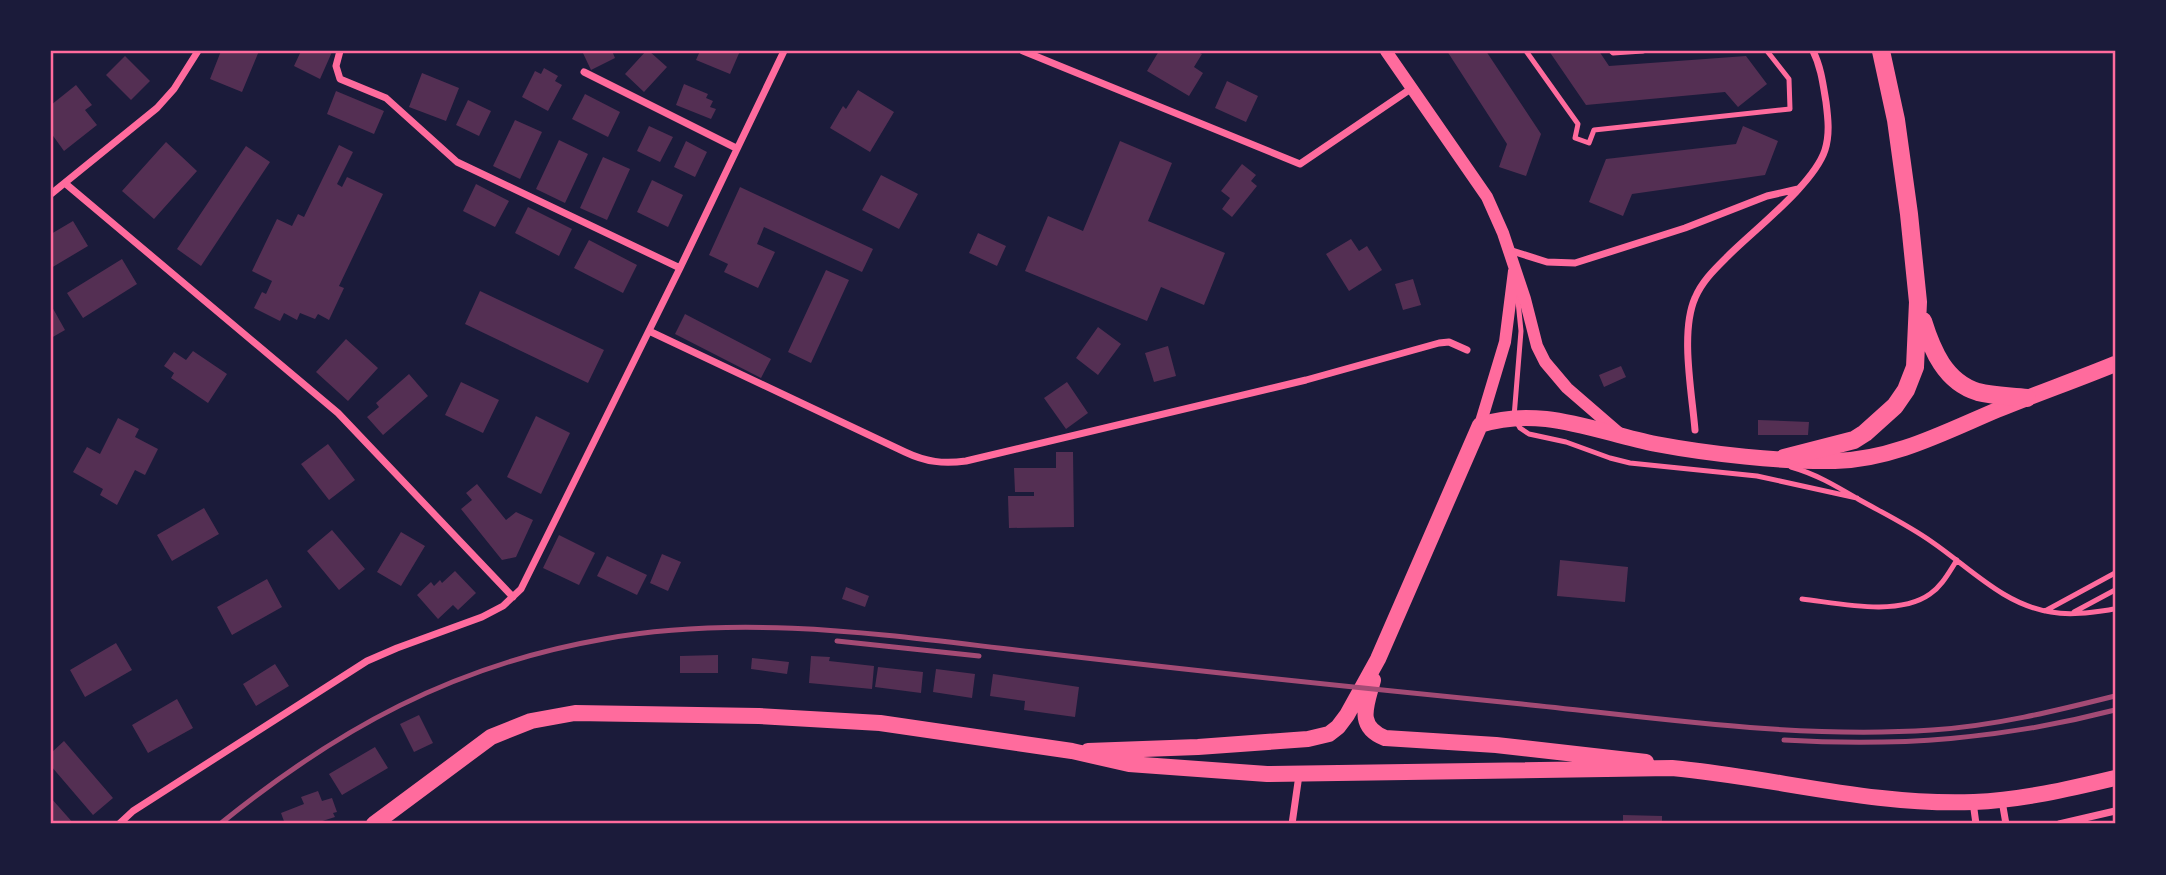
<svg xmlns="http://www.w3.org/2000/svg" width="2166" height="875" font-family="'Times New Roman',serif">
<style>
.building{fill:#542f53}
.lines{fill:none;stroke-linecap:round;stroke-linejoin:round}
.service{stroke:#ff6b9d;stroke-width:5}
.minor{stroke:#ff6b9d;stroke-width:7}
.tertiary{stroke:#ff6b9d;stroke-width:12}
.primary{stroke:#ff6b9d;stroke-width:16}
.motorway{stroke:#ff6b9d;stroke-width:18}
.rail{stroke:#a44b75;stroke-width:5}
.neatline{fill:none;stroke:#ff6b9d;stroke-width:2.5}
</style>
<rect width="100%" height="100%" fill="#1b1b3a"/>
<path class="building" d="M 221,51 L 259,51 L 242,92 L 210,79 Z
M 301,51 L 332,52 L 320,79 L 294,66 Z
M 582,51 L 612,51 L 615,58 L 591,70 Z
M 646,51 L 649,51 L 667,67 L 644,92 L 625,74 Z
M 700,51 L 740,51 L 730,74 L 696,60 Z
M 1159,51 L 1196,51 L 1202,54 L 1194,67 L 1203,73 L 1189,96 L 1147,71 Z
M 1447,51 L 1486,51 L 1541,134 L 1526,176 L 1499,167 L 1507,144 Z
M 1549,51 L 1599,51 L 1609,66 L 1746,56 L 1767,84 L 1738,107 L 1725,92 L 1586,105 Z
M 125,56 L 150,81 L 131,100 L 106,75 Z
M 544,68 L 558,76 L 555,81 L 562,85 L 548,111 L 522,97 L 535,71 L 541,74 Z
M 422,73 L 459,88 L 446,121 L 409,107 Z
M 1227,81 L 1258,96 L 1246,122 L 1215,108 Z
M 684,84 L 708,94 L 706,98 L 713,101 L 710,107 L 716,109 L 711,119 L 676,105 Z
M 76,85 L 92,105 L 85,110 L 97,125 L 64,151 L 51,133 L 51,105 Z
M 858,90 L 894,112 L 870,152 L 830,128 L 843,106 L 846,109 Z
M 336,91 L 384,111 L 374,134 L 327,114 Z
M 585,94 L 620,112 L 608,137 L 572,119 Z
M 468,100 L 491,111 L 479,136 L 456,125 Z
M 515,120 L 542,132 L 520,179 L 493,166 Z
M 649,126 L 673,137 L 660,162 L 637,151 Z
M 1743,126 L 1778,141 L 1765,175 L 1632,194 L 1623,216 L 1589,202 L 1606,159 L 1736,144 Z
M 559,140 L 588,154 L 565,203 L 536,189 Z
M 686,141 L 707,152 L 695,177 L 674,167 Z
M 1120,141 L 1172,163 L 1148,221 L 1225,253 L 1204,305 L 1161,287 L 1147,321 L 1025,271 L 1048,216 L 1083,231 Z
M 166,142 L 197,171 L 154,219 L 122,191 Z
M 339,145 L 353,152 L 337,184 L 342,187 L 347,177 L 383,194 L 339,286 L 344,288 L 329,320 L 318,314 L 315,319 L 300,313 L 297,320 L 284,313 L 280,321 L 254,308 L 262,292 L 266,294 L 272,281 L 252,271 L 277,219 L 292,226 L 298,214 L 304,217 Z
M 246,146 L 270,162 L 201,266 L 177,249 Z
M 603,157 L 630,169 L 607,220 L 580,208 Z
M 1242,164 L 1256,175 L 1251,181 L 1257,186 L 1232,217 L 1222,209 L 1230,198 L 1221,191 Z
M 881,175 L 918,194 L 899,229 L 862,210 Z
M 652,180 L 683,195 L 668,227 L 637,212 Z
M 476,184 L 509,201 L 495,227 L 463,211 Z
M 740,187 L 873,249 L 862,272 L 764,227 L 757,244 L 775,252 L 758,288 L 724,272 L 728,264 L 709,255 Z
M 528,207 L 572,229 L 559,256 L 515,233 Z
M 73,221 L 88,246 L 51,268 L 51,234 Z
M 978,233 L 1006,246 L 997,266 L 969,253 Z
M 1351,239 L 1359,251 L 1367,246 L 1382,270 L 1349,291 L 1326,254 Z
M 589,240 L 637,265 L 623,293 L 574,268 Z
M 122,259 L 137,284 L 83,318 L 67,293 Z
M 826,270 L 849,280 L 811,363 L 788,352 Z
M 1413,279 L 1421,305 L 1403,310 L 1395,284 Z
M 480,291 L 604,350 L 588,383 L 465,324 Z
M 51,305 L 65,330 L 51,338 Z
M 685,314 L 771,359 L 761,378 L 675,334 Z
M 1098,327 L 1121,344 L 1098,375 L 1076,358 Z
M 346,339 L 378,368 L 348,401 L 316,372 Z
M 1168,346 L 1176,376 L 1154,382 L 1145,353 Z
M 193,351 L 227,374 L 208,403 L 171,378 L 174,373 L 164,366 L 174,352 L 186,360 Z
M 1621,366 L 1626,377 L 1604,387 L 1599,375 Z
M 409,374 L 428,396 L 383,435 L 367,417 L 379,407 L 376,403 Z
M 461,382 L 499,400 L 483,433 L 445,415 Z
M 1067,382 L 1088,413 L 1066,429 L 1044,398 Z
M 536,416 L 570,433 L 541,494 L 507,477 Z
M 118,418 L 139,429 L 135,437 L 158,449 L 145,475 L 135,470 L 117,505 L 100,495 L 103,489 L 73,472 L 87,447 L 100,454 Z
M 1758,420 L 1809,422 L 1808,435 L 1758,435 Z
M 328,444 L 355,480 L 329,500 L 301,464 Z
M 1056,452 L 1073,452 L 1074,527 L 1009,528 L 1008,496 L 1034,496 L 1034,492 L 1015,492 L 1014,468 L 1056,468 Z
M 477,484 L 506,520 L 516,512 L 533,520 L 516,557 L 502,560 L 461,509 L 472,500 L 466,493 Z
M 204,508 L 219,534 L 172,561 L 157,535 Z
M 332,530 L 365,569 L 339,590 L 307,551 Z
M 401,532 L 425,546 L 401,586 L 377,572 Z
M 559,535 L 595,553 L 579,585 L 543,568 Z
M 662,554 L 681,562 L 668,591 L 650,583 Z
M 607,556 L 647,575 L 637,595 L 597,576 Z
M 1560,560 L 1628,567 L 1625,602 L 1557,596 Z
M 455,571 L 476,593 L 458,610 L 453,605 L 438,619 L 417,595 L 431,582 L 434,586 L 440,580 L 442,583 Z
M 267,579 L 282,607 L 232,635 L 217,607 Z
M 846,587 L 869,596 L 865,607 L 842,599 Z
M 116,643 L 132,670 L 85,697 L 70,670 Z
M 718,655 L 718,673 L 680,673 L 680,656 Z
M 811,656 L 830,657 L 829,661 L 874,666 L 872,689 L 809,683 Z
M 752,658 L 789,662 L 787,674 L 751,669 Z
M 275,664 L 289,686 L 256,706 L 243,684 Z
M 878,667 L 923,672 L 921,693 L 875,687 Z
M 936,669 L 975,674 L 972,698 L 933,692 Z
M 993,674 L 1079,687 L 1075,717 L 1024,710 L 1025,701 L 990,696 Z
M 177,699 L 193,728 L 148,753 L 132,725 Z
M 419,715 L 433,743 L 414,752 L 400,724 Z
M 64,741 L 113,798 L 93,815 L 51,766 L 51,753 Z
M 375,747 L 388,768 L 342,795 L 329,774 Z
M 318,791 L 322,801 L 332,798 L 337,812 L 333,813 L 335,817 L 313,824 L 285,824 L 281,813 L 304,804 L 301,797 Z
M 51,798 L 74,824 L 51,824 Z
M 1623,815 L 1662,816 L 1662,824 L 1623,824 Z"/>
<g class="lines">
<path class="service" d="M 1526,51 L 1578,124 L 1575,138 L 1589,143 L 1594,130 L 1790,109 L 1789,79 L 1767,51
M 1611,51 L 1613,53 L 1643,51
M 1517,291 L 1521,331 L 1514,417 L 1520,428 L 1529,434 L 1566,442 L 1610,458 L 1630,463 L 1757,476 L 1857,498
M 1791,467 C 1816,474 1836,486 1858,499 C 1883,513 1908,525 1932,542 C 1970,568 2004,605 2051,612 C 2072,616 2094,612 2115,609
M 1802,599 C 1838,603 1898,617 1930,594 C 1942,586 1949,572 1957,560
M 2045,611 L 2115,573
M 2074,612 L 2115,590"/>
<path class="minor" d="M 340,51 L 336,66 L 340,79 L 386,98 L 457,162 L 680,268
M 1023,51 L 1300,164 L 1412,88
M 584,72 L 736,148
M 66,184 L 338,413 L 513,597
M 51,194 L 157,108 L 174,89 L 198,51
M 1509,250 L 1547,262 L 1575,263 L 1685,228 L 1767,196 L 1798,189
M 649,331 L 905,452 C 926,462 943,464 966,461 L 1306,380 L 1439,343 L 1449,342 L 1467,350
M 1695,430 C 1692,393 1680,332 1695,298 C 1702,281 1715,269 1728,256 C 1754,230 1814,184 1825,150 C 1830,134 1828,118 1826,102 C 1823,84 1821,67 1813,51
M 2002,801 L 2006,824
M 1973,802 L 1976,824
M 119,824 L 133,811 L 367,661 L 397,648 L 482,617 L 503,606 L 521,589 L 680,268 L 784,51
M 1292,824 L 1299,775
M 2059,824 L 2115,811"/>
<path class="tertiary" d="M 1386,51 L 1487,197 L 1503,233 L 1525,299 L 1537,346 L 1545,362 L 1567,388 L 1619,433
M 1480,425 L 1505,342 L 1514,271"/>
<path class="primary" d="M 1373,680 C 1367,704 1355,726 1385,738 L 1496,745 L 1646,762
M 1088,751 L 1198,747 L 1308,739 L 1329,734 L 1338,727 L 1347,715 L 1378,659 L 1480,425 C 1540,405 1596,432 1656,444 C 1709,454 1781,462 1835,461 C 1892,460 1945,432 1997,410 C 2036,394 2076,380 2115,364
M 374,824 L 491,737 L 531,721 L 575,713 L 759,716 L 880,723 L 1072,751 L 1129,764 L 1267,774 L 1672,768 C 1772,777 1872,806 1974,802 C 2022,800 2069,789 2115,778"/>
<path class="motorway" d="M 1923,321 C 1932,350 1945,382 1978,392 C 1993,396 2011,396 2027,398
M 1784,458 L 1854,440 L 1865,433 L 1895,406 L 1906,390 L 1915,367 L 1918,302 L 1909,214 L 1896,120 L 1881,51"/>
<path class="rail" d="M 837,641 L 979,656
M 1784,740 C 1899,747 2003,739 2115,710
M 220,824 C 337,729 454,665 604,639 C 747,613 891,636 1034,652 C 1196,671 1359,688 1522,704 C 1658,718 1795,739 1932,730 C 1994,726 2055,711 2115,696"/>
</g>
<rect width="2166" height="875" fill="none" stroke="#1b1b3a" stroke-width="105"/>
<rect x="52" y="52" width="2062" height="770" class="neatline"/>
</svg>
